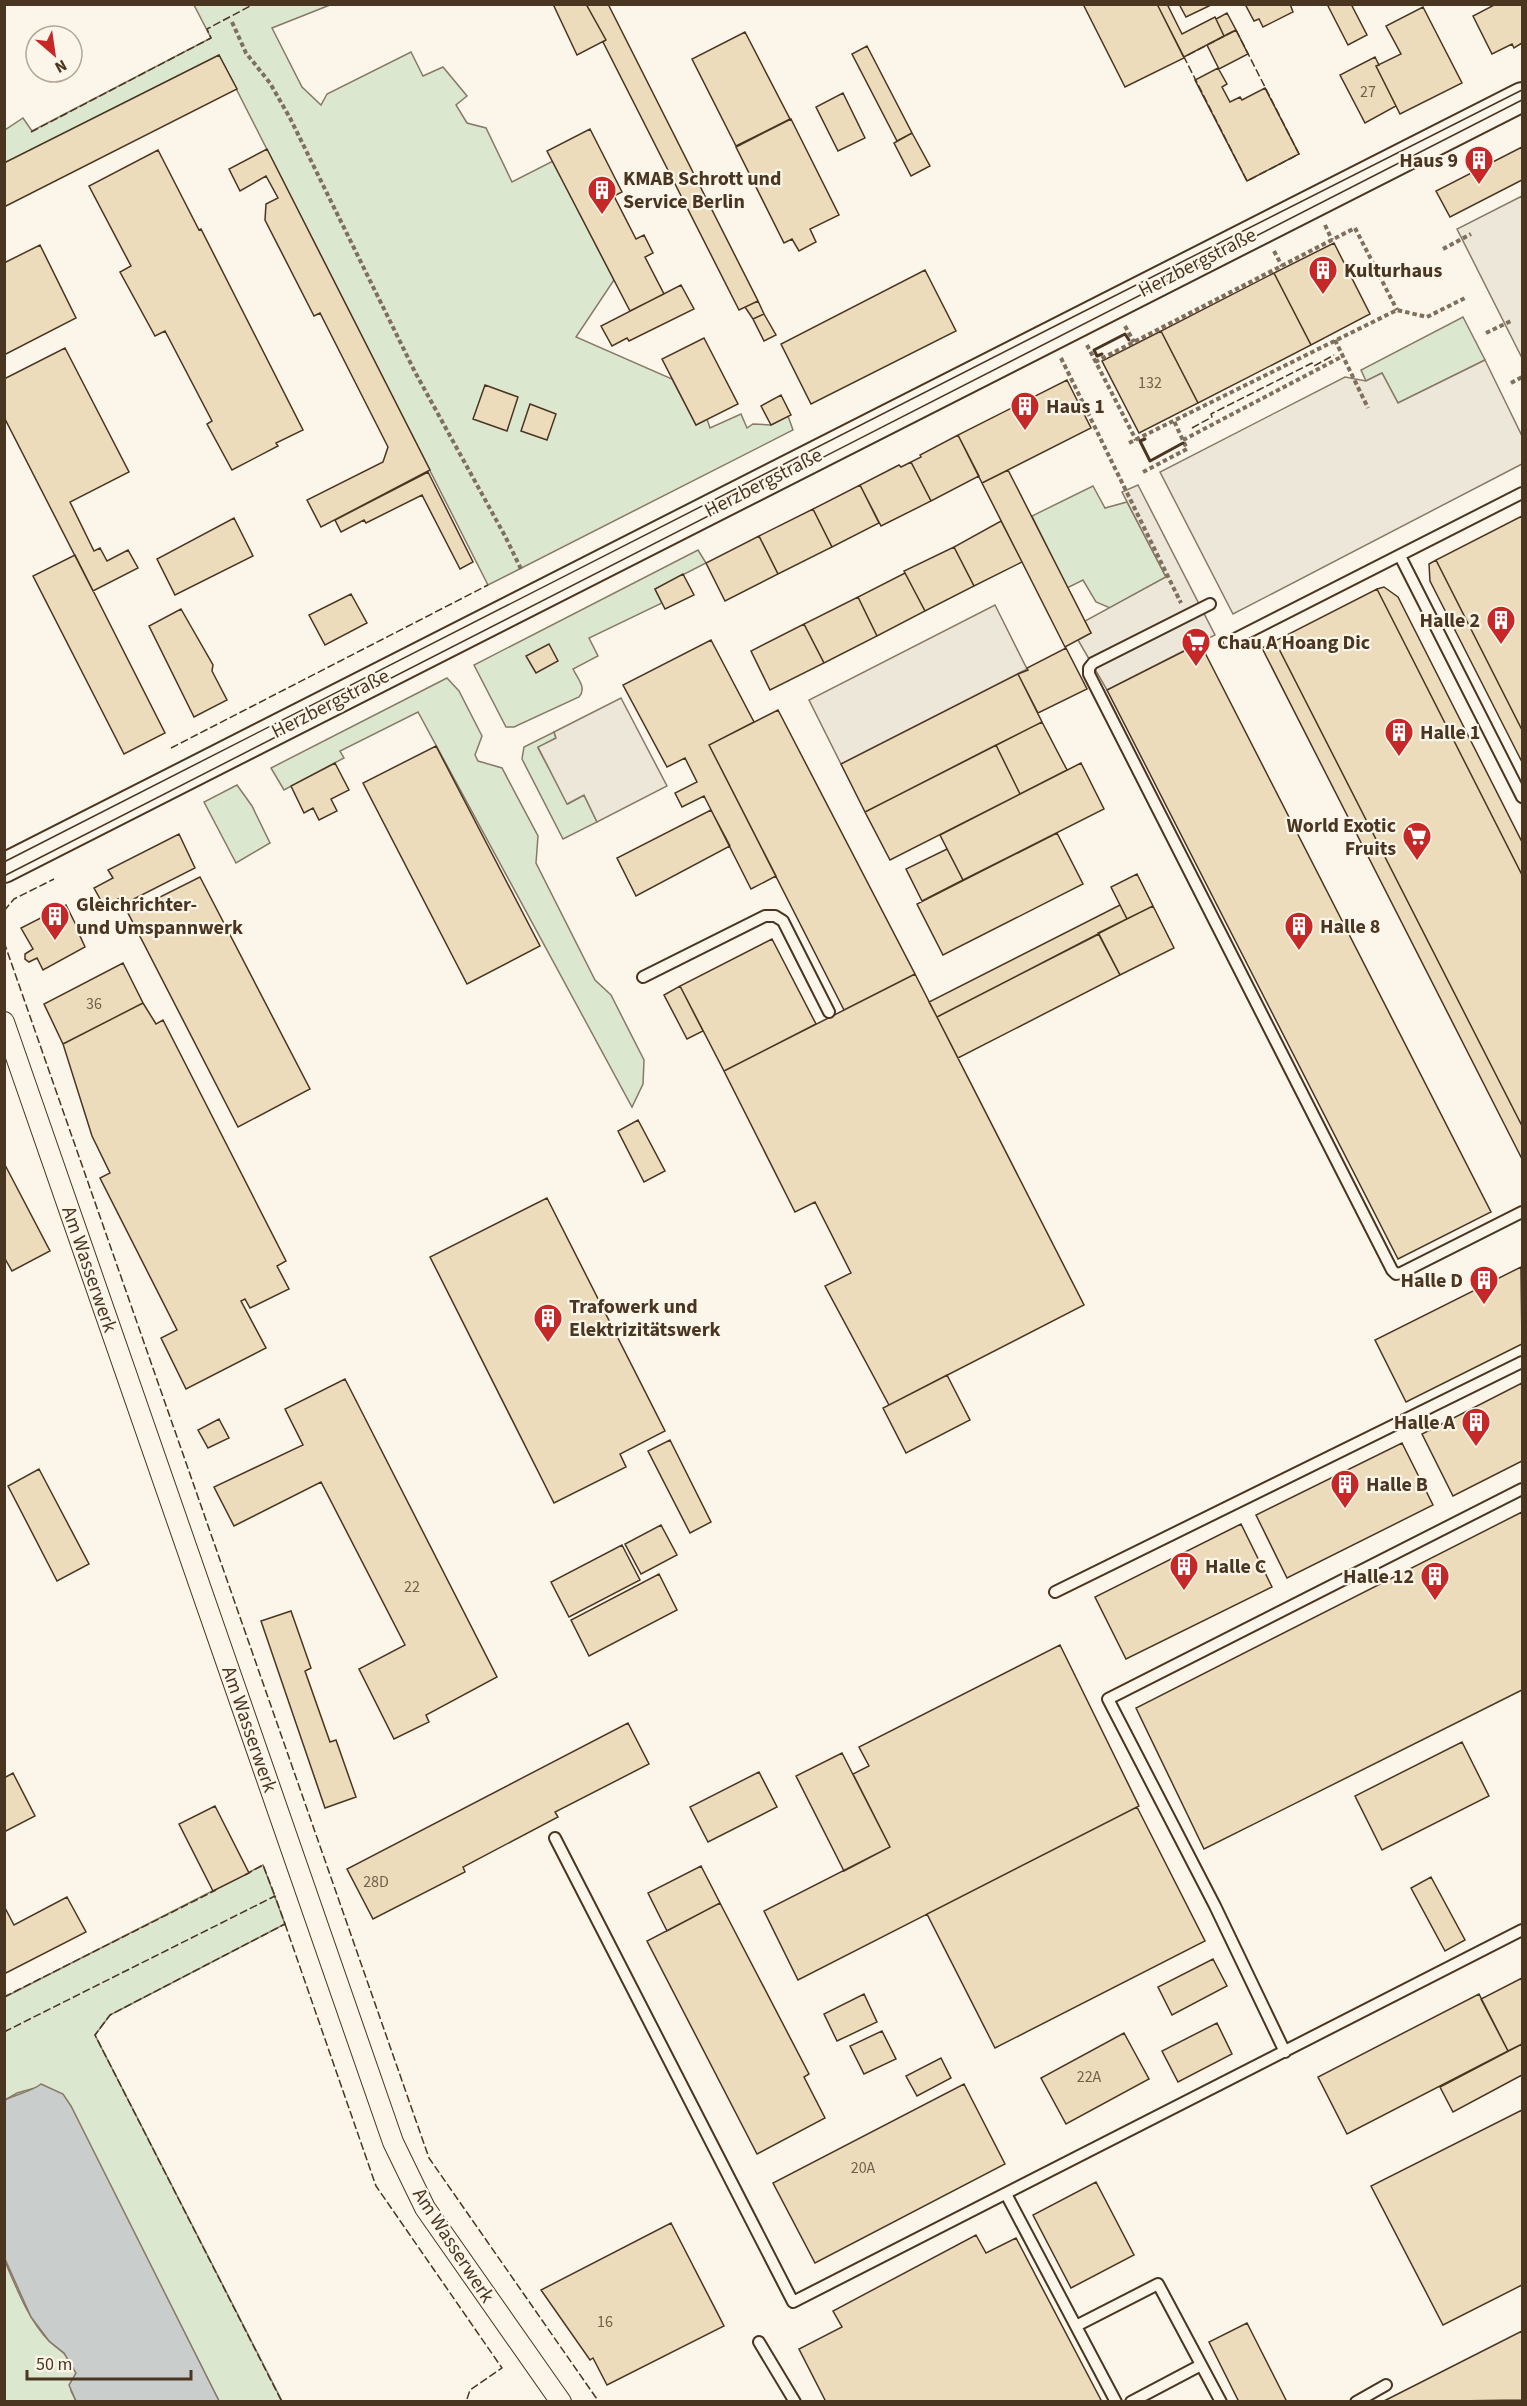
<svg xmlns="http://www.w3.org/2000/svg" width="1527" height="2406" font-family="'Source Sans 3',sans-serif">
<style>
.green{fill:#dce7d0;stroke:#887966;stroke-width:1.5}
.parking{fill:#ede7d9;stroke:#887966;stroke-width:1.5}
.water{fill:#c9cecd;stroke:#887966;stroke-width:1.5}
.building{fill:#ecdcbc;stroke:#4a3520;stroke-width:1.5}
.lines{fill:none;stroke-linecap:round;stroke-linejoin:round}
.lane-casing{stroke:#4a3520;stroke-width:14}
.street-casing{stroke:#4a3520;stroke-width:22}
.secondary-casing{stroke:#4a3520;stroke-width:32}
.path{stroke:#7f6f5c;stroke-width:4;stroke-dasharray:4.5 3;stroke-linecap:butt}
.lane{stroke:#fbf6e9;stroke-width:10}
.street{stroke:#fbf6e9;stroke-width:20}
.secondary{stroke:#fbf6e9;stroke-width:28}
.tram{stroke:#4a3520;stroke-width:1.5}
.fence{stroke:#4a3520;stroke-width:1.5;stroke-dasharray:8 3;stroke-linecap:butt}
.wall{stroke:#4a3520;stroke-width:3}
.labels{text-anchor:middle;stroke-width:4.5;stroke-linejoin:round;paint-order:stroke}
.number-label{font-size:16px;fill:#725f47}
.poi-label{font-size:20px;font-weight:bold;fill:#4a3520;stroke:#fbf6e9;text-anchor:start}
.street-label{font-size:20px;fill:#4a3520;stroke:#fbf6e9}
</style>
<rect width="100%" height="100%" fill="#fbf6e9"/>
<path class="green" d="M 194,5 L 330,5 L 272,28 L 302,87 L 321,105 L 327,94 L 411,52 L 423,76 L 443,67 L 467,96 L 456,105 L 467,123 L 486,128 L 512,182 L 553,161 L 614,280 L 576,337 L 672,379 L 696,425 L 707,419 L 710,428 L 741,414 L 747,428 L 753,424 L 771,425 L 788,416 L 793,430 L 488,585 L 219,55 L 5,163 L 5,130 L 23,118 L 32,131 L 211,38 Z
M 1463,317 L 1485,360 L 1398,403 L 1382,373 L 1366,381 L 1361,370 Z
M 1093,486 L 1105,508 L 1127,502 L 1166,577 L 1110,608 L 1096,602 L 1083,580 L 1067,588 L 1032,516 Z
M 698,550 L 706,563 L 655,589 L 662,603 L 589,638 L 598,656 L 573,669 C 578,679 587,688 579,697 L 514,727 L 506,727 L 474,665 Z
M 447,678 L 459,691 L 482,736 L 475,755 L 478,761 L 502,768 L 538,836 L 536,863 L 595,980 L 611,995 L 644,1060 L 643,1084 L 632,1107 L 418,712 L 340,751 L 344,758 L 284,790 L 271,768 Z
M 554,732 L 556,738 L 538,748 L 568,804 L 584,795 L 597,822 L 563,839 L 522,759 L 524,747 Z
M 237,785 L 252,806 L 270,843 L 236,863 L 204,802 Z
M 263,1865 L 285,1924 L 110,2015 L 95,2035 L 282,2401 L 219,2401 L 146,2257 L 38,2087 L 17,2093 L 5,2100 L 5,1997 Z
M 4,2259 C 16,2287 28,2319 49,2341 C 58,2350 75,2358 76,2373 C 76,2378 72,2386 71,2391 L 76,2401 L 5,2401 Z"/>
<path class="parking" d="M 1522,196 L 1522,358 L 1457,229 Z
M 1485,360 L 1522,436 L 1522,464 L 1233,614 L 1160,472 L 1345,377 L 1366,381 L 1382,373 L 1398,403 Z
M 1138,485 L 1215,635 L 1107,690 L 1078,640 L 1091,633 L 1085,621 L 1166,577 L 1122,492 Z
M 995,605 L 1027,669 L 841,764 L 809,700 Z
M 621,698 L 667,786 L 597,822 L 584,795 L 567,804 L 538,747 L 556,738 L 554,732 Z"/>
<path class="water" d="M 41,2084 L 63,2094 L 71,2106 L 219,2401 L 76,2401 L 69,2385 L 76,2373 L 64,2353 L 49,2341 L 31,2317 L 5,2259 L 5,2100 C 16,2094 31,2092 41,2084 Z"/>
<path class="building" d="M 553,4 L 586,4 L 606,40 L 577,55 Z
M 586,4 L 608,4 L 758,301 L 739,310 L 603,42 L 606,40 Z
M 1083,4 L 1157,4 L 1184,58 L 1125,87 Z
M 1157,4 L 1167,4 L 1182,34 L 1215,17 L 1224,36 L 1184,57 Z
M 1179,4 L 1211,4 L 1211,5 L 1186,17 Z
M 1245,4 L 1290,4 L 1293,12 L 1263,27 L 1259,19 L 1254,21 Z
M 1327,4 L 1351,4 L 1367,35 L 1348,45 Z
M 1496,4 L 1522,4 L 1522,43 L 1514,48 L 1512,44 L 1492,54 L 1473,16 Z
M 1423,7 L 1462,83 L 1400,114 L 1376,66 L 1401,54 L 1386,26 Z
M 1227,13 L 1236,30 L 1224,36 L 1216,19 Z
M 1236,30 L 1248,54 L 1219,69 L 1207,45 Z
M 745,32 L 790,119 L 736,146 L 692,59 Z
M 867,46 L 912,133 L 897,141 L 852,54 Z
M 219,55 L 237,89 L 4,207 L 4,163 Z
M 1375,57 L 1379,65 L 1376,66 L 1396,106 L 1365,123 L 1340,75 Z
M 1218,68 L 1227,84 L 1222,87 L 1230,102 L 1240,97 L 1242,100 L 1265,88 L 1299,154 L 1247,181 L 1195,80 Z
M 843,93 L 865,138 L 838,151 L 816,107 Z
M 791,119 L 839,215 L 810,229 L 816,242 L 799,251 L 792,239 L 784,243 L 736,147 Z
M 590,129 L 622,192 L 614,196 L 636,239 L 644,235 L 653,253 L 645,257 L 664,294 L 630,311 L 547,151 Z
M 912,133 L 930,166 L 911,176 L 894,143 Z
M 1522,147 L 1522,180 L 1450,217 L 1436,191 Z
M 267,149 L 430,470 L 321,527 L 307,500 L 383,462 L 388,447 L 320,313 L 314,316 L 265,220 L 266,204 L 278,198 L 266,176 L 240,191 L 229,169 Z
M 158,150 L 199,230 L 201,229 L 303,430 L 276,443 L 278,446 L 232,470 L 207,424 L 212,421 L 165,331 L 155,336 L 120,272 L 131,266 L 89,186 Z
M 1334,243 L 1370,314 L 1311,345 L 1274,273 Z
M 40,245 L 76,318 L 4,355 L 4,263 Z
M 925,270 L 956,331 L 811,404 L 781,344 Z
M 1274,273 L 1311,345 L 1198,403 L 1161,331 Z
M 681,285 L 694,309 L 629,341 L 627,338 L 612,346 L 601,326 Z
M 758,301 L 764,314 L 753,319 L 745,307 Z
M 764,314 L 776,335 L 764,341 L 753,319 Z
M 1161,331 L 1198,403 L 1139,433 L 1102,361 Z
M 704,338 L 738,404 L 696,425 L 662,359 Z
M 65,348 L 129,472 L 70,502 L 94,551 L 100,548 L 107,561 L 128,550 L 138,568 L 93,591 L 4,417 L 4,379 Z
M 1067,380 L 1091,428 L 982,483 L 958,435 Z
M 485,385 L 518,397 L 507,431 L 473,419 Z
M 781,395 L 791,415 L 771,425 L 761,406 Z
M 530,404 L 556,414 L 547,440 L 521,431 Z
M 958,435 L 979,476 L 931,501 L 911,462 L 921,457 L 920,455 Z
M 911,462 L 931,501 L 881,526 L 860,485 L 899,465 L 901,467 Z
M 1008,470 L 1091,633 L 1065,647 L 982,483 Z
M 428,472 L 473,562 L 460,569 L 422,495 L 366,523 L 364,520 L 341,532 L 335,520 Z
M 860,485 L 879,523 L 832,547 L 813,509 Z
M 813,509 L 832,547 L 778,574 L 759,536 Z
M 1522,516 L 1522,730 L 1436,560 Z
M 234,518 L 253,556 L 175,595 L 157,559 Z
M 1001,521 L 1022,562 L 974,586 L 954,547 Z
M 759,536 L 778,574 L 725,601 L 706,563 Z
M 954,547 L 974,586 L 925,611 L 904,571 Z
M 75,555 L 165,733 L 124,754 L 33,576 Z
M 1436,560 L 1522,730 L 1522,762 L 1430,581 L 1429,564 Z
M 905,573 L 925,611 L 877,636 L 858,597 Z
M 683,574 L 694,595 L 665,609 L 655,589 Z
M 1384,587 L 1398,597 L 1522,842 L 1522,875 L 1377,589 Z
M 1377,589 L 1522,875 L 1522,1126 L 1275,641 Z
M 351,594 L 367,623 L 325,645 L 309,615 Z
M 858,597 L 877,636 L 824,663 L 804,624 Z
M 181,609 L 213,665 L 212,671 L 227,700 L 194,717 L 149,626 Z
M 804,624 L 824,663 L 770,690 L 751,651 Z
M 711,640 L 754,722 L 709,745 L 776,876 L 751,889 L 704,796 L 682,807 L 675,793 L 697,782 L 685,758 L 667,767 L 623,685 Z
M 1275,641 L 1522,1126 L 1522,1159 L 1262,648 Z
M 1200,643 L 1491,1212 L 1398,1259 L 1107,690 Z
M 549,644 L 558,661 L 536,673 L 526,656 Z
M 1066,648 L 1087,689 L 1038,713 L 1018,674 L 1028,670 L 1027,668 Z
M 1018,674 L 1042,722 L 865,812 L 841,764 Z
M 778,710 L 915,974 L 844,1010 L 709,745 Z
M 1042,722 L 1067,770 L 1020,794 L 996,745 Z
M 996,745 L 1020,794 L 890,860 L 865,812 Z
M 436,746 L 540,946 L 467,984 L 363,783 Z
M 335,763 L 349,790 L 331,799 L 337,811 L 319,820 L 313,808 L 304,813 L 291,786 Z
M 1081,763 L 1104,809 L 963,880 L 940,835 Z
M 711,810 L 730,846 L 636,896 L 617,858 Z
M 1057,833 L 1083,884 L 943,955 L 917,904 Z
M 179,834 L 195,868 L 126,903 L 122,897 L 104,906 L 94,888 L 113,878 L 108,870 Z
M 947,849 L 963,880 L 922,901 L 906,869 Z
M 1137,874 L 1153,906 L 1127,919 L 1111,887 Z
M 200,877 L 310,1089 L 238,1127 L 128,913 Z
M 66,905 L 77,927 L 83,924 L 89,927 L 87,932 L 80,936 L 85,947 L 43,970 L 37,958 L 29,962 L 25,959 L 25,954 L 33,949 L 21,928 Z
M 1120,905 L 1127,919 L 937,1017 L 929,1002 Z
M 1153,906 L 1174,948 L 1120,975 L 1098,933 Z
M 1099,934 L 1120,975 L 958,1058 L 937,1017 Z
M 772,939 L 816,1024 L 724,1071 L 680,986 Z
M 123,963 L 143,1003 L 63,1044 L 44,1004 Z
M 915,974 L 1084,1305 L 889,1405 L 825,1286 L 851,1273 L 815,1202 L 795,1212 L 724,1071 Z
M 680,986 L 703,1031 L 687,1039 L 664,995 Z
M 143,1003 L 156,1024 L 163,1020 L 286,1261 L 277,1266 L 289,1289 L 250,1308 L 245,1299 L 241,1301 L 266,1348 L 186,1389 L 161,1338 L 177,1330 L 100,1178 L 110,1173 L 92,1136 L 63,1044 Z
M 638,1120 L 665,1171 L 644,1182 L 618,1131 Z
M 4,1163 L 50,1251 L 12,1271 L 4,1257 Z
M 547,1198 L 665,1431 L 620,1454 L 626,1467 L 554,1503 L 430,1257 Z
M 1521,1267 L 1522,1344 L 1406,1402 L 1375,1340 Z
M 947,1375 L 970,1420 L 906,1453 L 883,1408 Z
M 345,1379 L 497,1677 L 426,1715 L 429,1722 L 394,1739 L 359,1669 L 405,1645 L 321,1482 L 234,1526 L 214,1487 L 303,1445 L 285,1409 Z
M 1522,1383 L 1522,1461 L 1453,1496 L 1422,1434 Z
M 219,1419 L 229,1438 L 208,1448 L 198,1430 Z
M 670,1440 L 711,1522 L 690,1533 L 648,1451 Z
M 1402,1443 L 1433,1505 L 1287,1578 L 1256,1515 Z
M 39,1469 L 89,1564 L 57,1581 L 8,1486 Z
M 1522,1512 L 1522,1690 L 1204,1849 L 1136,1708 Z
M 1241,1524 L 1272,1587 L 1126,1659 L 1095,1597 Z
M 661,1525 L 677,1555 L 641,1574 L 625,1544 Z
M 622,1545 L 640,1580 L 569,1617 L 551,1582 Z
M 659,1574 L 677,1610 L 589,1656 L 571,1620 Z
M 291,1611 L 311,1668 L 305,1671 L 330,1742 L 336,1740 L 356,1797 L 325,1808 L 261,1621 Z
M 1060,1645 L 1139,1806 L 798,1980 L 764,1911 L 890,1847 L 853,1774 L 869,1766 L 859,1747 Z
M 628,1723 L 649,1764 L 555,1812 L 558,1817 L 463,1867 L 465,1872 L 373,1919 L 347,1869 Z
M 1462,1742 L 1489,1796 L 1382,1850 L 1355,1796 Z
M 842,1753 L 890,1847 L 844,1871 L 796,1776 Z
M 759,1772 L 777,1807 L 708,1842 L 690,1807 Z
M 13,1773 L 35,1816 L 4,1832 L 4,1778 Z
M 215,1806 L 249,1873 L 213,1891 L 179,1824 Z
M 1137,1807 L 1205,1941 L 995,2048 L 927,1914 Z
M 701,1866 L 720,1903 L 667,1931 L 648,1893 Z
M 1431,1877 L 1465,1940 L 1445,1951 L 1411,1888 Z
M 67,1897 L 86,1932 L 4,1974 L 4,1906 L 14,1925 Z
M 720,1903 L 809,2074 L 804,2077 L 825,2118 L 757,2154 L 647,1941 Z
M 1213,1959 L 1227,1986 L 1172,2015 L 1158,1987 Z
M 1522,1978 L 1522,2044 L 1508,2051 L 1481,1999 Z
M 864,1994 L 877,2022 L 837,2041 L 824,2014 Z
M 1479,1994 L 1508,2051 L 1347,2134 L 1318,2077 Z
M 1217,2023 L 1232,2054 L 1178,2082 L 1162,2051 Z
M 882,2031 L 896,2059 L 864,2074 L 850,2046 Z
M 1124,2033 L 1149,2079 L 1066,2124 L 1041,2078 Z
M 1522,2044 L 1522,2075 L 1453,2112 L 1440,2087 Z
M 941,2058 L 951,2078 L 917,2096 L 906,2076 Z
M 964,2084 L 1005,2164 L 815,2263 L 773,2183 Z
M 1522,2110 L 1522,2285 L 1443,2325 L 1371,2186 Z
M 1096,2182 L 1134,2255 L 1071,2288 L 1033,2215 Z
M 671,2223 L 724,2326 L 607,2385 L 593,2358 L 590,2360 L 541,2290 Z
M 976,2235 L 986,2253 L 1016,2238 L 1102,2402 L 826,2402 L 799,2349 L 842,2327 L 833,2311 Z
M 1247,2323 L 1287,2402 L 1239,2402 L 1209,2342 Z
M 1522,2331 L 1522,2400 L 1382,2402 Z"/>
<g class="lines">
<g class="lane-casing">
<path id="lane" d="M 1400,556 L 1522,797
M 1210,604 L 1093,663 L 1089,668 L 1089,674 L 1392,1270 L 1396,1274 L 1401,1273 L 1522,1212
M 1229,642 L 1522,493
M 643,977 L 765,916 L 775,916 L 783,921 L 829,1012
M 1055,1592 L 1522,1362
M 555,1838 L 793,2302 L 1522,1930
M 1285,2052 L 1215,1906 L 1108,1699 L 1522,1489
M 1006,2194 L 1116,2402
M 1076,2326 L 1158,2284 L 1221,2402
M 759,2342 L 795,2402
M 1131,2402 L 1201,2365
M 1356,2402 L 1386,2385"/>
</g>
<g class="street-casing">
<path id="street" d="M 4,1022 L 393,2142 L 425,2208 L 561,2402"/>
</g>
<g class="secondary-casing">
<path id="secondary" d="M 4,868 L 1522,97"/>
</g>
<path class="path" d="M 232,22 L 246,53 L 270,83 L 290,118 L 415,372 L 505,536 L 521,569
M 1325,225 L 1332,240
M 1443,249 L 1471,234
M 1274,251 L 1282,266
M 1351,276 L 1374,265
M 1125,326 L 1134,342
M 1486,333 L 1511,321
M 1335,340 L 1368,408
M 1087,345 L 1136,440
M 1061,358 L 1181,603
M 1095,362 L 1355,228 L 1397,310
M 1511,383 L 1522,377
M 1183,440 L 1343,356
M 1129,443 L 1397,310 L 1427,317 L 1467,297
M 1143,472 L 1187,449 L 1174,421"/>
<use href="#lane" class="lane"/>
<use href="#street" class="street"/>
<use href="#secondary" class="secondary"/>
<path class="tram" d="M 4,862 L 1059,324 L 1522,90
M 4,876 L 1522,100"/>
<path class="fence" d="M 1236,30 L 1299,154 L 1247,181 L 1184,57 Z
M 31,132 L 211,38 L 207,29 L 254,4
M 1192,428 L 1212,417 L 1211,414 L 1312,363 L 1314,366 L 1334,355
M 171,748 L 488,585
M 4,911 L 14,899 L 54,879
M 4,942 L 429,2158 L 599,2402
M 245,1875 L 263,1865 L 275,1896
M 285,1924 L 376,2186 L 502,2368 L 470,2390 L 466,2402
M 4,1997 L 216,1890
M 4,2032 L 275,1896 L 285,1924 L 110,2015 L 95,2035 L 282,2402"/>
<path class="wall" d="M 1102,354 L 1097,356 L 1094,350 L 1125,334 L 1129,340
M 1145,439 L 1140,441 L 1150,461 L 1183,443"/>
</g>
<defs>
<g id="building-pin" transform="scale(1.5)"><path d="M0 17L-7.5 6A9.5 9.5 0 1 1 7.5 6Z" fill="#c62828" stroke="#fbf6e9"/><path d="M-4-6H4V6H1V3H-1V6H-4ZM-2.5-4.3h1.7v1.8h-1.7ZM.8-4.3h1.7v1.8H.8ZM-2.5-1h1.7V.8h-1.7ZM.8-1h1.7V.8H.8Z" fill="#fff"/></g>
<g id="supermarket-pin" transform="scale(1.5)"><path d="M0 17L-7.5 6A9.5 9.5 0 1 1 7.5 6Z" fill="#c62828" stroke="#fbf6e9"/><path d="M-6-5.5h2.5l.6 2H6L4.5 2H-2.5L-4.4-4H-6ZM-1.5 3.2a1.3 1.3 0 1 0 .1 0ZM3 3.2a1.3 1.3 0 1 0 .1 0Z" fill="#fff"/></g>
</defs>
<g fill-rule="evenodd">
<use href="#building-pin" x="1479" y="160"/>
<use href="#building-pin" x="602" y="190"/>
<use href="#building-pin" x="1323" y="270"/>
<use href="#building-pin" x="1025" y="406"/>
<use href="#building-pin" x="1501" y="620"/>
<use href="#supermarket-pin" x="1196" y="642"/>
<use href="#building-pin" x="1399" y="732"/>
<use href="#supermarket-pin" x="1417" y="836"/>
<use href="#building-pin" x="55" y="916"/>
<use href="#building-pin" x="1299" y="926"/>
<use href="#building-pin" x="1484" y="1280"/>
<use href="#building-pin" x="548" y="1318"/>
<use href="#building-pin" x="1476" y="1422"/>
<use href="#building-pin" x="1345" y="1484"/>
<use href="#building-pin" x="1184" y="1566"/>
<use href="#building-pin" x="1435" y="1576"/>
</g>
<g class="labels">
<g class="number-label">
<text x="1368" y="97">27</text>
<text x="1150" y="388">132</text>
<text x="94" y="1009">36</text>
<text x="412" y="1592">22</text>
<text x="376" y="1887">28D</text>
<text x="1089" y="2082">22A</text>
<text x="863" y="2173">20A</text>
<text x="605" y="2327">16</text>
</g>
<g class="poi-label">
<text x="1458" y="167" text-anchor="end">Haus 9</text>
<text x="623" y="185">KMAB Schrott und<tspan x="623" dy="23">Service Berlin</tspan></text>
<text x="1344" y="277">Kulturhaus</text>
<text x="1046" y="413">Haus 1</text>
<text x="1480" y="627" text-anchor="end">Halle 2</text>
<text x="1217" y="649">Chau A Hoang Dic</text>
<text x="1420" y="739">Halle 1</text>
<text x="1396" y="832" text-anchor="end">World Exotic<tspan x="1396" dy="23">Fruits</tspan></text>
<text x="76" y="911">Gleichrichter-<tspan x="76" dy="23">und Umspannwerk</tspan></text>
<text x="1320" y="933">Halle 8</text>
<text x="1463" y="1287" text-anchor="end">Halle D</text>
<text x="569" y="1313">Trafowerk und<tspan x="569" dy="23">Elektrizitätswerk</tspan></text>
<text x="1455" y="1429" text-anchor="end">Halle A</text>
<text x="1366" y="1491">Halle B</text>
<text x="1205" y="1573">Halle C</text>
<text x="1414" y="1583" text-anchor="end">Halle 12</text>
</g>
<g class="street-label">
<text transform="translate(1197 262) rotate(-27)" y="7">Herzbergstraße</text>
<text transform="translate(763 482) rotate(-27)" y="7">Herzbergstraße</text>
<text transform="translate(330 703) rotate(-27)" y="7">Herzbergstraße</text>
<text transform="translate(90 1269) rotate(71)" y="7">Am Wasserwerk</text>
<text transform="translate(250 1729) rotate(71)" y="7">Am Wasserwerk</text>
<text transform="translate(454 2245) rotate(57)" y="7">Am Wasserwerk</text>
</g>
</g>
<rect width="1527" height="2406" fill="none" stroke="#4a3520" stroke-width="12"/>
<g transform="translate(54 54) rotate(151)"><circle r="28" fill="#fbf6e9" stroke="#b4a999" stroke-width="1.5"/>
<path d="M0-4.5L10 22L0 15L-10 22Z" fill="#c62828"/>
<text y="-9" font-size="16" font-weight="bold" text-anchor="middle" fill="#4a3520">N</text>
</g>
<path d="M27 2370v9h164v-9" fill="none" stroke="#4a3520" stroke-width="3"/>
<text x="36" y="2370" font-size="18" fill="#4a3520" stroke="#fbf6e9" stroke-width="4.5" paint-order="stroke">50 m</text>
</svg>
